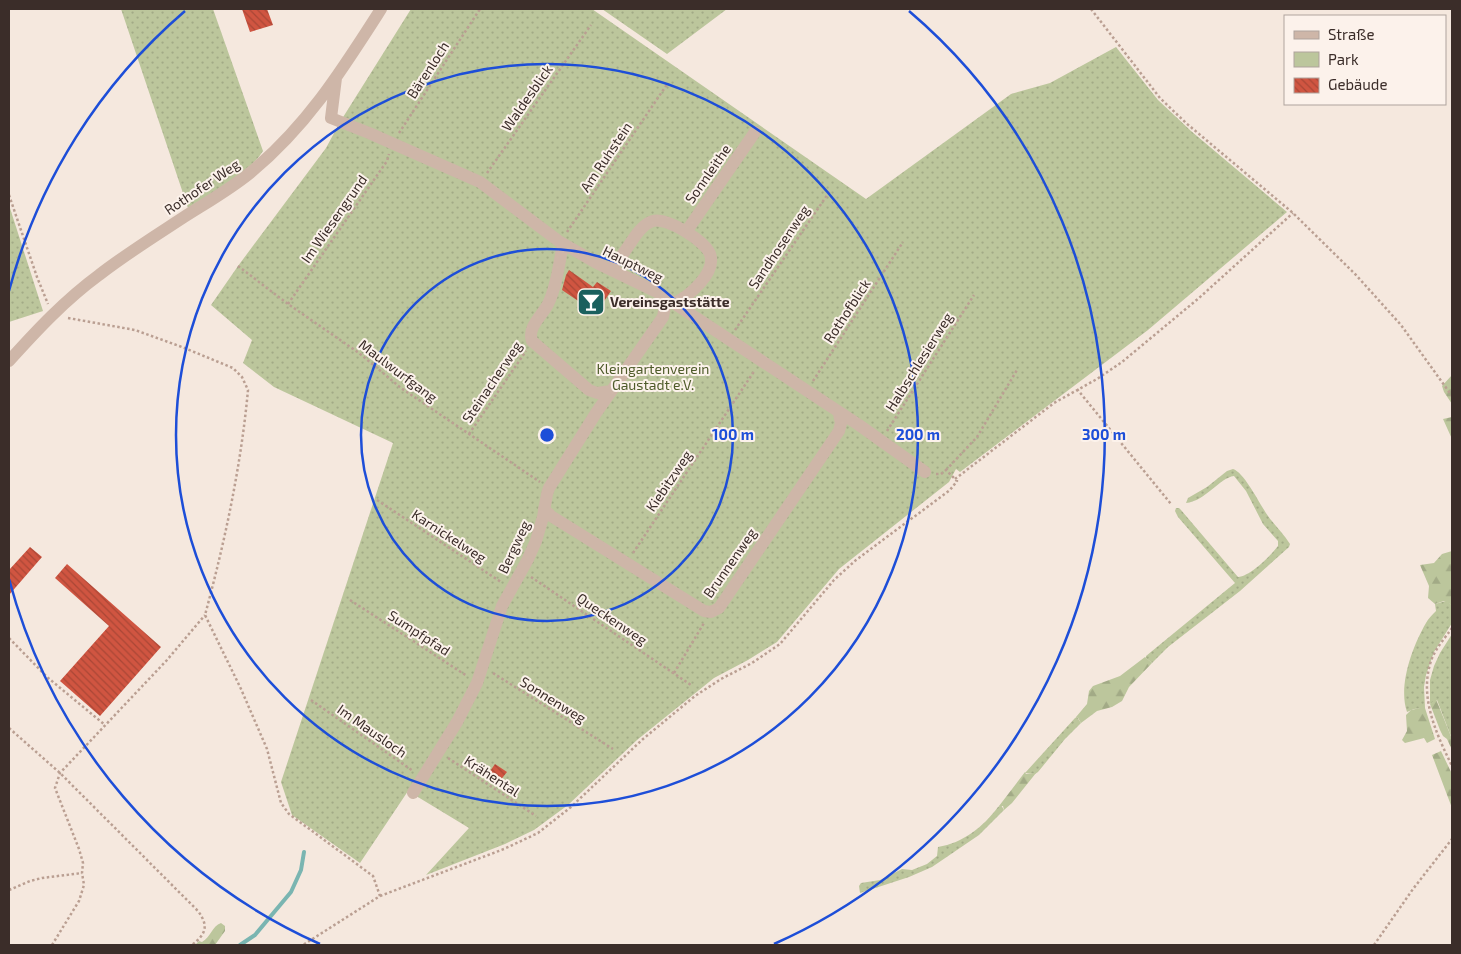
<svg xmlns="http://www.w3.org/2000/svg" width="1461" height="954" font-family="'Exo 2',sans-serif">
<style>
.green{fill:url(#green-dots)}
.forest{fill:url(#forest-firs)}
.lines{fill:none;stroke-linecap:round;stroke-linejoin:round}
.stream{stroke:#7ab5b1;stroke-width:4}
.building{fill:url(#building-back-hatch)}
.path{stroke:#ba9f92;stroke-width:2.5;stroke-dasharray:2.5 2.5;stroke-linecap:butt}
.minor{stroke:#ceb6a8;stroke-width:12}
.ring{fill:none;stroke:#1d4ed8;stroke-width:2.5}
.labels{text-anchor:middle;stroke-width:4;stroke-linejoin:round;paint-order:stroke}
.street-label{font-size:14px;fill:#3b2d29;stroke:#fcf2eb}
.poi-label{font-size:14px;font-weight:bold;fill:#3b2d29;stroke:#fcf2eb;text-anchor:start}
.park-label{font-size:14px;fill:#4e5b2a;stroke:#fcf2eb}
.centre{fill:#1d4ed8;stroke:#fcf2eb;stroke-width:2.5}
.ring-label{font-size:15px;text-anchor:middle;font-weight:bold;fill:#1d4ed8;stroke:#fcf2eb;stroke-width:4;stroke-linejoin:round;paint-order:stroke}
</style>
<defs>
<pattern id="green-dots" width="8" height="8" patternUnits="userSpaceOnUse" patternTransform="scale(1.25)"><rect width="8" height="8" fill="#bcc69c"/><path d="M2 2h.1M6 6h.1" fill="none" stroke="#a2aa86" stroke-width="1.8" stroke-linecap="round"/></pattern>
<pattern id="forest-firs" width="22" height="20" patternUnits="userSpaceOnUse" patternTransform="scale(1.25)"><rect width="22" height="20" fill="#bcc69c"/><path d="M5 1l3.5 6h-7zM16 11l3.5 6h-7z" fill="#a2aa86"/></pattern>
<pattern id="building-back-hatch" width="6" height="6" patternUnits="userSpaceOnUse" patternTransform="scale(1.25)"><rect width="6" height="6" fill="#d05541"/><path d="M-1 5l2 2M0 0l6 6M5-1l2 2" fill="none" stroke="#aa4736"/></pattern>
</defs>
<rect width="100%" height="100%" fill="#f5e8de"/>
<path class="green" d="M 121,9 L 213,9 L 263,151 C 246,177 214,192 188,208 Z
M 411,9 L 592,9 L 866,199 L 1011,94 L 1050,83 L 1116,47 L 1158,100 L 1191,131 L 1287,212 L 1148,330 L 960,472 L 956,469 L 949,482 L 839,569 L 777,642 L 748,660 L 714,678 L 637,740 L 568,805 L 534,830 L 505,844 L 426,875 L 469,828 L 408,791 L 360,863 L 292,815 L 281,782 L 393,443 L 274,387 L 243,363 L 252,340 L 211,305 L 238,266 L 326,148 L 340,122 Z
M 602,9 L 727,9 L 667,54 Z
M 9,205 L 43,311 L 9,322 Z
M 1233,469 C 1245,473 1260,505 1268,516 C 1275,526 1284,534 1290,544 L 1289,547 L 1240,591 L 1168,647 L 1152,663 L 1146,658 L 1146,656 L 1235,583 L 1178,517 L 1175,511 L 1176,508 L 1179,508 L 1181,510 L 1238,577 C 1251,576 1270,556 1278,546 L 1278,541 L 1263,524 L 1246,491 L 1234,476 C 1219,478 1206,501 1186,503 L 1188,498 L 1207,487 L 1227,471 Z
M 1446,601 L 1452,605 L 1452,623 L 1434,652 L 1426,675 L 1424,687 L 1425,708 L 1414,709 L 1407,712 C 1398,686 1412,647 1426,623 C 1428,619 1432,615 1436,611 L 1435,604 Z
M 1452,634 L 1452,739 L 1437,700 L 1430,704 L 1430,680 L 1434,666 L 1440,653 Z
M 1077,717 L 1081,723 L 1065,739 L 1038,772 L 1035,774 L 1025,773 L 1075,718 Z
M 1001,805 L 1004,810 L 979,835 L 932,867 L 909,877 L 860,893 L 859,886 L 861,883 L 880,880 L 902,869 L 912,870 L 927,864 L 937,856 L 938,847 C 963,843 983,827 998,807 Z"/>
<path class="forest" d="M 1452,375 L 1452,404 L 1444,392 L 1442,386 Z
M 1452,417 L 1452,439 L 1443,419 Z
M 1452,551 L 1452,605 L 1444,601 L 1435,604 L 1428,598 L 1429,586 L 1420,565 L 1434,563 L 1442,554 Z
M 1145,657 L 1152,663 L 1129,687 L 1122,701 L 1112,707 L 1097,711 L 1081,723 L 1078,718 L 1076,717 L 1087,704 L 1089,691 L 1093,686 L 1120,676 Z
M 1436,699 L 1452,739 L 1452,750 L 1447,739 L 1443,736 L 1440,730 L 1430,704 Z
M 1420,708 L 1425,708 L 1435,739 L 1427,743 L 1424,738 L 1405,743 L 1402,740 L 1407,731 L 1406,715 L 1411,710 Z
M 1441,751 L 1452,774 L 1452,808 L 1432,755 Z
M 1025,772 L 1026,774 L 1036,773 L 1012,803 L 1004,810 L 1003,806 L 999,806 Z
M 221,923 L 225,926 L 225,931 L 215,945 L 195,945 L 199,941 L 202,942 C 211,937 212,926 221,923 Z"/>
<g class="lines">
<path class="stream" d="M 240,945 L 255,935 L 291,892 L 301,870 L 304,852"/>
</g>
<path class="building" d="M 242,9 L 267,9 L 273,25 L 250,32 Z
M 569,270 L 593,287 L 597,282 L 611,291 L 596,313 L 562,290 L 566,275 Z
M 30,547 L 42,557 L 9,595 L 9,570 Z
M 67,564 L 161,647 L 100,716 L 60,681 L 109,626 L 55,578 Z
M 495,764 L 507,772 L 499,782 L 488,774 Z"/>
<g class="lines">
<path class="path" d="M 1091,9 L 1160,98 L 1186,123 L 1293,213 L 1356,275 L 1401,325 L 1452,396
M 399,133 L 480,9
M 487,173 L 591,25
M 9,195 L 37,277 L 48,304
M 567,232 L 668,83
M 238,266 L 288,304 L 359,353 L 401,388 L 540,482
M 288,304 L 387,161 L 389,154
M 68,318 L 135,330 L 182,347 L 233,368 L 242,377 L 248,390 C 241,466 225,541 205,615 L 241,689 L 267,749 L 281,803 L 289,814 L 373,876 L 380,896 L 303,945
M 735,330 L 830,191
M 813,381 L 903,242
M 1077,389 L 1171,504
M 887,431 L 974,295
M 469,434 L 526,351
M 946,470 L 977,437 L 1017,370
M 955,479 L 1054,403 L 1097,379 L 1122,362 L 1199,298 L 1293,213
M 377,500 L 501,582
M 633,553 L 755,370
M 531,577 L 691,685
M 350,600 L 467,676
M 1452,628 C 1445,638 1435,649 1431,661 C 1419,697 1436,733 1452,766
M 9,638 L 47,677 L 105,725
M 493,673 L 613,749
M 674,673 L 704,623
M 311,700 L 413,771
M 9,728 L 60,773 L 198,911 C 209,926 206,934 192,945
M 448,758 L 536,816
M 9,890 L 30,881 L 42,878 L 82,873
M 380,896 L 504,849 L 538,833 L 571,807 L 643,739 L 695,696 L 721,679 L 752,663 L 780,644 L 834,580 L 856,560 L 950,490 L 957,481 L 946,470 L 941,474 L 935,474
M 52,945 L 79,901 L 84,885 L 82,873 L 83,863 L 79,849 L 55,788 L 60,773 L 167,660 L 205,615
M 1374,945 L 1413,889 L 1452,839"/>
<path class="minor" d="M 336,78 L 331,118 L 369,133 L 480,182 L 560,242 L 595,262 L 657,292 L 859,425 L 925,472
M 686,232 L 755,132
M 563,244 C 559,263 557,286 548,304 C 542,316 527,327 532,341 L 589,390 L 597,393 L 611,391
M 609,269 C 626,258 635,226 653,221 C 667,217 705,241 710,254 C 717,273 688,297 674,303
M 9,361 C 37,330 65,300 99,275 C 126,254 155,236 184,217 C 206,203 229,190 250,173 C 307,126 342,70 381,9
M 544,509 L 551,516 L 704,611 L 711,612 L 719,608 L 839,431 L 841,423 L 839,414
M 413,793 L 457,722 L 477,683 L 502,606 L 528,559 L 536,541 L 543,517 L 547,494 L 549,488 L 596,413 L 663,317 L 665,306 L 663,296"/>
</g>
<g class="ring">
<circle cx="547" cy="435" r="186"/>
<circle cx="547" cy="435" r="371"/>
<path d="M320 944A557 557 0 0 1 9 579M9 291A557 557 0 0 1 185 11M909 11A557 557 0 0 1 774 944"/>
</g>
<defs>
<g id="bar-square" transform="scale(1.4375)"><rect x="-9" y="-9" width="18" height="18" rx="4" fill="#1a605e" stroke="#fcf2eb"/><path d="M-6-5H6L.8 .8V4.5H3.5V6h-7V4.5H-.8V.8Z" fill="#fff"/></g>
</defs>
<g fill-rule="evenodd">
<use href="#bar-square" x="591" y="302"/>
</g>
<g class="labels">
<g class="street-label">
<text transform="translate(428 70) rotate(-57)" y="5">Bärenloch</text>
<text transform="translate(527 98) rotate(-55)" y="5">Waldesblick</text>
<text transform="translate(606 157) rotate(-56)" y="5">Am Ruhstein</text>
<text transform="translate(708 174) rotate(-55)" y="5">Sonnleithe</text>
<text transform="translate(202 187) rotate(-34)" y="5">Rothofer Weg</text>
<text transform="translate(334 219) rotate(-55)" y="5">Im Wiesengrund</text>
<text transform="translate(779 247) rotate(-56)" y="5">Sandhosenweg</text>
<text transform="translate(633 264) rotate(26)" y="5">Hauptweg</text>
<text transform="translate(847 311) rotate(-57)" y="5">Rothofblick</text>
<text transform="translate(919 362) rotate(-58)" y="5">Halbschlesierweg</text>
<text transform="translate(398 371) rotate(37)" y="5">Maulwurfgang</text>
<text transform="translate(492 382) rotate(-56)" y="5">Steinacherweg</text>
<text transform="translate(669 481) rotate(-56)" y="5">Kiebitzweg</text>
<text transform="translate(449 536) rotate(33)" y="5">Karnickelweg</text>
<text transform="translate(514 547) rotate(-65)" y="5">Bergweg</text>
<text transform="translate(730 563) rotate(-55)" y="5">Brunnenweg</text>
<text transform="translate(612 619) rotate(34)" y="5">Queckenweg</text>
<text transform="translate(419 633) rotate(33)" y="5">Sumpfpfad</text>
<text transform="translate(553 700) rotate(32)" y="5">Sonnenweg</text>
<text transform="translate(372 731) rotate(35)" y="5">Im Mausloch</text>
<text transform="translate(492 776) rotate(33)" y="5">Krähental</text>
</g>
<g class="poi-label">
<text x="610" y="307">Vereinsgaststätte</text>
</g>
<g class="park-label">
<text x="653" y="374">Kleingartenverein<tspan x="653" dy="16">Gaustadt e.V.</tspan></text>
</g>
</g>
<circle cx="547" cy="435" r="8" class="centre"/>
<g class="ring-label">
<text x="733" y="440">100 m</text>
<text x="918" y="440">200 m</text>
<text x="1104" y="440">300 m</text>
</g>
<rect width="1461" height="954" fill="none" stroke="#3b2d29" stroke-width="20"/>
<rect x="1284" y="15" width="162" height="90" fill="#fcf2eb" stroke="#afa39d"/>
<rect x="1294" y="31" width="25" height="8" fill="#ceb6a8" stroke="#afa39d"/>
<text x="1328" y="40" font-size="15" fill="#3b2d29">Straße</text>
<rect x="1294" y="52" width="25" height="15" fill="#bcc69c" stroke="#afa39d"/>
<text x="1328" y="65" font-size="15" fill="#3b2d29">Park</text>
<rect x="1294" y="78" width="25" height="15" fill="url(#building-back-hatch)" stroke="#afa39d"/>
<text x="1328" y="90" font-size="15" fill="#3b2d29">Gebäude</text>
</svg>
